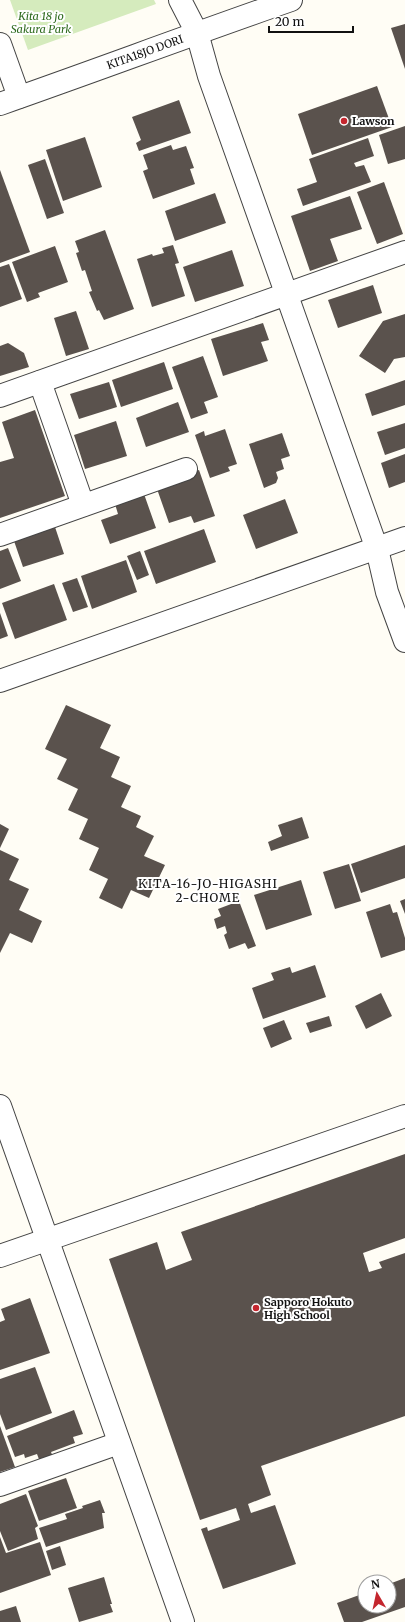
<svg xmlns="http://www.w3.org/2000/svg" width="405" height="1622" font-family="Merriweather,serif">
  <rect width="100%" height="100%" fill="#fffdf5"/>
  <!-- green -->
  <path fill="#d5ebbd" d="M10,0H154L156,4L28,50Z"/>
  <!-- building -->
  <g fill="#5a524d">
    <path d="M405,24V69L391,28Z"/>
    <path d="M377,86L392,127L312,155L298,114Z"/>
    <path d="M179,100L191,133L139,151L136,143L141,140L132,117Z"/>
    <path d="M405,126V159L388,164L379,135Z"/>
    <path d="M85,137L102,187L63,201L46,150Z"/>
    <path d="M368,138L374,156L354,163L356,167L364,165L371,182L303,206L297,189L317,182L309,159Z"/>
    <path d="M171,145L173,150L186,146L194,168L190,169L195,184L153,199L143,171L148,169L143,155Z"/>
    <path d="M45,159L64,213L47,219L28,165Z"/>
    <path d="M0,170L30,252L0,263Z"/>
    <path d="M384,182L403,234L377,244L357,192Z"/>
    <path d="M215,193L226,223L175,241L165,211Z"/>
    <path d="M350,196L362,229L330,239L338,261L310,271L291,216Z"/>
    <path d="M105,230L134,309L104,320L99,310L97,311L89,292L92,291L85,270L82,271L76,253L79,252L75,241Z"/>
    <path d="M173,245L179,263L175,264L185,296L152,307L137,259L152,254L153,256L164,253L162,248Z"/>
    <path d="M55,246L68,282L38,293L40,297L27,302L12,262Z"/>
    <path d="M232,250L244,286L195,302L183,267Z"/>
    <path d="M9,264L22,299L0,307V267Z"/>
    <path d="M373,285L382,313L338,328L328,300Z"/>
    <path d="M76,311L89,349L66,356L54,318Z"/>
    <path d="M405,314V357L394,359L385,373L359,356L383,321Z"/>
    <path d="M263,323L269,340L261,342L268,361L223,376L211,339Z"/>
    <path d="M8,343L24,353L29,367L0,376V346Z"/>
    <path d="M203,356L218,397L204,402L208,413L191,419L172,367Z"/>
    <path d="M164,362L173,389L121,407L112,380Z"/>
    <path d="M405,380V405L372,416L365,394Z"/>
    <path d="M109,382L117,407L79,419L70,394Z"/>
    <path d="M178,402L189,432L146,447L136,418Z"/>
    <path d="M35,410L65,496L0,518V462L14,458L2,422Z"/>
    <path d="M116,421L127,456L85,469L74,435Z"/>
    <path d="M405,423V448L385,455L377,432Z"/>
    <path d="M225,429L237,464L228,467L230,471L210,478L195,435L204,431L205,436Z"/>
    <path d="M282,433L290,456L281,459L284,469L276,472L278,478L276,483L264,488L249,444Z"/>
    <path d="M405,454V482L389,488L381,463Z"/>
    <path d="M199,470L215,516L194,523L191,516L169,523L157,489L185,474Z"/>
    <path d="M144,494L156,528L110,544L101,520L118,514L115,504Z"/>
    <path d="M285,499L298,533L256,549L243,515Z"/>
    <path d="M55,527L64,554L23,567L14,541Z"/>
    <path d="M204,529L216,562L156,584L144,551Z"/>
    <path d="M8,548L21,581L0,589V551Z"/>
    <path d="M140,551L149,575L137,580L127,556Z"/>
    <path d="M126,560L137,592L92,609L81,576Z"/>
    <path d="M77,578L88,607L73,612L62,583Z"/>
    <path d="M54,584L67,620L15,639L2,603Z"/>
    <path d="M0,613L8,636L0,639Z"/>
    <path d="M66,705L111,725L100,748L120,757L111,777L131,786L121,807L141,816L136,827L154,836L144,856L165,865L149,898L131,890L122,909L99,898L108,879L89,870L99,848L79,839L88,819L68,810L78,789L57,779L67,759L45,749Z"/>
    <path d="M302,817L309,838L271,851L268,842L282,836L278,825Z"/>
    <path d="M0,824L9,829L0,848Z"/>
    <path d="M405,845V878L361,893L351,864Z"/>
    <path d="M0,850L19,859L9,880L29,889L19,910L42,921L32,943L10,933L0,953Z"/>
    <path d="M349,864L361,901L335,909L323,872Z"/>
    <path d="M301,880L312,915L266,930L254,895Z"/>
    <path d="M405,899V914L400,901Z"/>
    <path d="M239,901L256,946L248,949L245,943L229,949L224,935L227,933L225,926L217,929L214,919L221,916L218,909Z"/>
    <path d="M390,904L393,913L397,912L405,938V950L381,958L366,912Z"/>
    <path d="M315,965L326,997L263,1019L252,988L274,980L271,973L290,967L292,973Z"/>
    <path d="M381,993L392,1016L366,1029L355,1006Z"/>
    <path d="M329,1016L332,1026L310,1033L306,1023Z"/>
    <path d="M284,1020L292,1039L271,1048L263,1028Z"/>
    <path d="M405,1154V1238L363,1253L369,1272L382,1268L379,1262L405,1253V1416L261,1466L271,1495L248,1504L251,1513L275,1505L296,1564L223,1589L201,1529L207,1527L208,1531L240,1520L236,1508L200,1520L109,1259L157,1242L166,1270L192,1260L181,1232Z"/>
    <path d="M30,1298L50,1353L0,1370V1322L5,1320L1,1309Z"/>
    <path d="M35,1367L52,1413L6,1430L0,1414V1379Z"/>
    <path d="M74,1410L83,1434L73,1437L75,1443L51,1452L53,1457L40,1462L37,1454L25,1458L24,1454L15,1457L7,1436Z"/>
    <path d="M0,1426L15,1467L0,1472Z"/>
    <path d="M66,1478L77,1508L39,1521L28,1491Z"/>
    <path d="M26,1494L38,1526L35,1528L38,1539L8,1551L0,1531V1504Z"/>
    <path d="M100,1500L105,1513H102L104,1528L46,1547L39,1528L67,1519L65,1514L83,1508L82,1506Z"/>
    <path d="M0,1537L6,1553L40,1542L51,1575L0,1593Z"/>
    <path d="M60,1546L66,1565L52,1570L46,1551Z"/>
    <path d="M104,1577L112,1604H110L113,1612L79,1622L68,1588Z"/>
    <path d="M405,1578V1607L362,1622H344L337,1603L365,1593V1606H389V1584Z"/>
    <path d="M16,1606L21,1622H0V1611Z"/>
  </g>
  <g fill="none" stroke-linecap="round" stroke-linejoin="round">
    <!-- minor casing -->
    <g stroke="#444" stroke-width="24">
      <g id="minor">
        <path d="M180,0L197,33L209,76L377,549L387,592L405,641"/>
        <path d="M0,44L19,97"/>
        <path id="s1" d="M0,104C97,70 193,34 291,0"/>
        <path d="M40,382L83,505"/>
        <path d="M0,396L405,252"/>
        <path d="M0,535L186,469"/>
        <path d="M0,681L405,538"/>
        <path d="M0,1106L183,1622"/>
        <path d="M0,1256L405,1116"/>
        <path d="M0,1485L119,1443"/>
      </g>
    </g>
    <!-- minor -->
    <use href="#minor" stroke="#fff" stroke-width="22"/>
  </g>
  <!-- markers -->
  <g fill="#c4262e" stroke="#fff" stroke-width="1.5">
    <circle cx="344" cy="121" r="4"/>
    <circle cx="256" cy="1308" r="4"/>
  </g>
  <g text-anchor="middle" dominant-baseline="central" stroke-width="4" stroke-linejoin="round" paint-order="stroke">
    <!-- park labels -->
    <g font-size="11" font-style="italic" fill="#2f6b1f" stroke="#fff">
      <text x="41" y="16">Kita 18 jo<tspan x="41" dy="13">Sakura Park</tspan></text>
    </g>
    <!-- street labels -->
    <g font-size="11" fill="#111" stroke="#fff">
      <text stroke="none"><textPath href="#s1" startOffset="154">KITA18JO DORI</textPath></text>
    </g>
    <!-- poi labels -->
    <g font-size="11" font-weight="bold" fill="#111" stroke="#fff" text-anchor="start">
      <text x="352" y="121">Lawson</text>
      <text x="264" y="1302">Sapporo Hokuto<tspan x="264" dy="13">High School</tspan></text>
    </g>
    <!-- neighbourhood labels -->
    <g font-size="12" letter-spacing="1" fill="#111" stroke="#fff">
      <text x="208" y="883">KITA-16-JO-HIGASHI<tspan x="208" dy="14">2-CHOME</tspan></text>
    </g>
  </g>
  <!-- north arrow -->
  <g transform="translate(377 1594) rotate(351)"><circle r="19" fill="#ffffff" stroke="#a0a0a0"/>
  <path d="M0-3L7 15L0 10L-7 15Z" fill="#c4262e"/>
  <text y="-6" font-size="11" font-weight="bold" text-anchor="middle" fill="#111111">N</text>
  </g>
  <!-- scale -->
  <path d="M269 26v6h84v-6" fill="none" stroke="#111111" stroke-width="2"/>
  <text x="275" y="26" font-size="12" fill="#111111" stroke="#ffffff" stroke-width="3" paint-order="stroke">20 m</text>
</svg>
